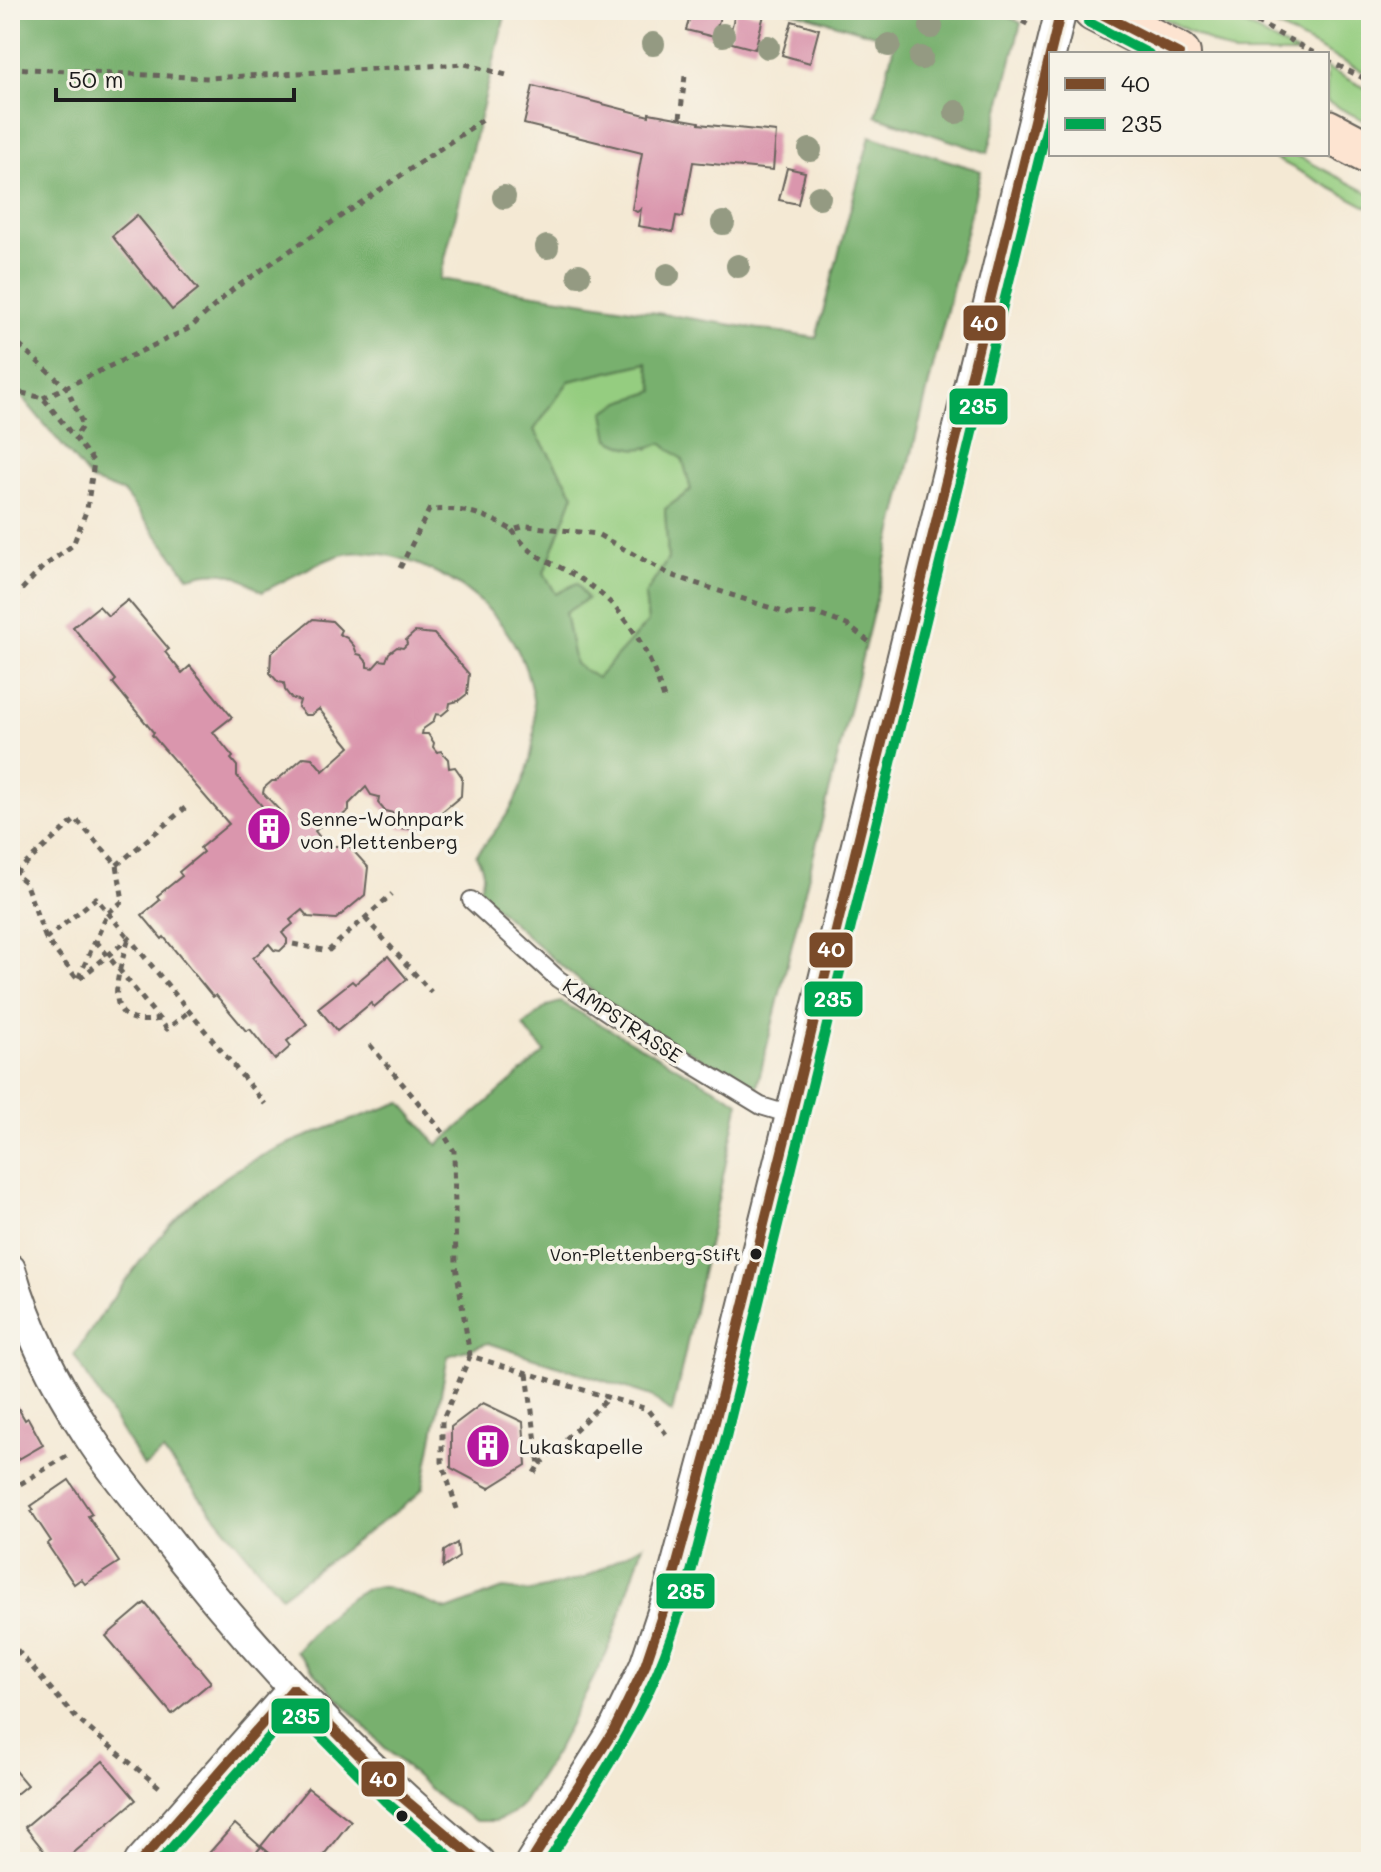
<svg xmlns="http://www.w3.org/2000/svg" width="1381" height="1872" font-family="Mali,sans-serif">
  <rect width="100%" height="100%" fill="#f7f3e8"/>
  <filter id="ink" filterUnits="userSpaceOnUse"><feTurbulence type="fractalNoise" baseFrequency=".0125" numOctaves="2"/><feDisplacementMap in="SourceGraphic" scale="16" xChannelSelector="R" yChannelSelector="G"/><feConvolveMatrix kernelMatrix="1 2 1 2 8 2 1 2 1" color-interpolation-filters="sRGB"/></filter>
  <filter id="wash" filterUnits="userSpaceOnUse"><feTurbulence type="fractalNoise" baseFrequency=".006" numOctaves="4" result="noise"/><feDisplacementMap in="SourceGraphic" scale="32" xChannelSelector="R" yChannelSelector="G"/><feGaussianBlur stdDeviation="1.8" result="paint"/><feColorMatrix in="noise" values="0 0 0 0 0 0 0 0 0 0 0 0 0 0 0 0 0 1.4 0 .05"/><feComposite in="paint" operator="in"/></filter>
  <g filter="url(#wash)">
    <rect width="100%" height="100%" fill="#f4e9d4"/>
    <!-- green -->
    <g fill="#95cd80" stroke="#58744e" stroke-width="2">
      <path d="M1147,10H1218L1299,54H1234Z"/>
      <path d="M1245,10H1371V76Z"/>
      <path d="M1327,68L1371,91V124L1327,102Z"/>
      <path d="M1267,154H1294L1371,194V209Z"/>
      <path d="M647,363L655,391L621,402L648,449L661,443L683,459L691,490L665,509L668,559L645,595L648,622L597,679L575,664L565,613L587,599L556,594L544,573L574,494L534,430L569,381Z"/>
    </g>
    <!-- forest -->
    <g fill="#78b06e" stroke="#4a6645" stroke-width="2" fill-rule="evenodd">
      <path d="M10,10H511L505,16L440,279L816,338L870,136L981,171L757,1087C709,1062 658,1037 613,1006C565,972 522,931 478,891C486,876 484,869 476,855C489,839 502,824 512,806C562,716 526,613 433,571C407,559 375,548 345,554C324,558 283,582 262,592C235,572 221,568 189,577L124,493L92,481L10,383ZM647,363L655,391L621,402L604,412L609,439C630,450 639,452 662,443L683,460L691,490L665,509L668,559L645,595L648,622L597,678L575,664L565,613L587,599L577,583L556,594L544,573L574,494L534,430L569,381Z"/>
      <path d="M788,10H997L1021,23L988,153L876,116L895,41Z"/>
      <path d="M561,1002L739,1102L672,1413L651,1396L488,1343L448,1356L423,1488L413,1499L281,1596L163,1452L144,1467L74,1355C116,1294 164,1217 227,1176C279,1141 343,1124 401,1102L438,1145L545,1052L523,1026L547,1006Z"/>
      <path d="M643,1545L610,1646L555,1753L523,1803L511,1815L495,1821H476L440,1798L382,1745L295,1651C314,1631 353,1583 383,1587C399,1589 430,1604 447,1610L503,1589L529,1592L584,1578Z"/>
    </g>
    <g id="blocks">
      <!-- building -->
      <g fill="#da96ad">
        <path d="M692,10H722L714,37L686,30Z"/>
        <path d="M736,10L764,15L755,49L728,42Z"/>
        <path d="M792,21L819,29L810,63L782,55Z"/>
        <path d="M533,86L649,116V113L699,122V124L776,132L773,170L693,162L683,217L676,216L673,232L638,226L641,209L637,212L632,209L642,153L524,124Z"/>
        <path d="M787,168L805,172L798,204L779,200Z"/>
        <path d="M137,215L198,289L172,310L112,236Z"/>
        <path d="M128,600L169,649L165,652L182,673L190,666L232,717L213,732L233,757L231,759L237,766V776L281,829L283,814L263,793L264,788L272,781H276L304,757L312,758L323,771L350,747L319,709L311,715H305L298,707L300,701L291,698L285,690L284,683L278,682L270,673L271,653L313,619L332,621L341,630L339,634L347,638L354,646L357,654L361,655L367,662V667L373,668L380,660L386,661L389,653L397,647L403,648L407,644L406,640L415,632L434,634L469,674L467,694L458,701L450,703L449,709L442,715L436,714L433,722L423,729L422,734H428L434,743L433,747L437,752L441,751L448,759L449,768L455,767L462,777L461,796L420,830L400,828L392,819L393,813L385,811L378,803L379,797L371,795L366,787L349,804V810L332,824L325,822L315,831L327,846H349L368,867L365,895L336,919L308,917L302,910L290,920L293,924L282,933L287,939V944L280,951L274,950L269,944L253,958L307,1024L287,1041L291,1046L275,1060L250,1029L246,1031L216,995L213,997L164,937L162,939L142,915L160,900L157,896L182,876L179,872L203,852L200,848L229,824L152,735L154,733L113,683L116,680L73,627L99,606L108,616Z"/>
        <path d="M388,956L407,979L374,1007L371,1003L337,1031L318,1008L352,981L355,984Z"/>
        <path d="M483,1403L523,1422L526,1465L489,1488L451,1468V1427Z"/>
        <path d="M17,1406L25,1420L28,1418L43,1445L10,1464V1410Z"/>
        <path d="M69,1480L92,1514L88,1516L119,1562L85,1584L81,1579L74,1584L47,1544L51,1541L31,1511L34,1510L31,1506Z"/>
        <path d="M457,1543L459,1557L443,1568L444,1551Z"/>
        <path d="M145,1603L211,1682L172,1714L106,1636Z"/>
        <path d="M103,1761L136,1800L63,1862H53L25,1827Z"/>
        <path d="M10,1765L27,1785L10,1799Z"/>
        <path d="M308,1788L351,1821L318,1862H280L261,1846Z"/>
        <path d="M235,1824L261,1847L248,1862H201Z"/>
      </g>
    </g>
  </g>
  <g filter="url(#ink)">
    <use href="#blocks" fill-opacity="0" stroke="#68645c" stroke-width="2"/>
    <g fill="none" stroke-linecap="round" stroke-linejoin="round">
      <!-- lane casing -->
      <g stroke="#68645c" stroke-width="20">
        <path id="lane" d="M471,900L558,979L616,1018L761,1106L791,1115"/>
      </g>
      <!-- street casing -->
      <g stroke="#68645c" stroke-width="34">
        <g id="street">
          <path d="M10,1269C27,1329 57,1387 91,1439C109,1467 132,1494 153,1521C249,1647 356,1762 479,1862"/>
          <path d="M140,1862L293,1689"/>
          <path d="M531,1862L614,1730L645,1666L668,1597L710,1442L791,1115L1061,10"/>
        </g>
      </g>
      <!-- secondary casing -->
      <g stroke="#68645c" stroke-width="46">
        <g id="secondary">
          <path d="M1094,10L1179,54"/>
          <path d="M1327,131L1371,154"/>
        </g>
      </g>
      <!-- path -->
      <g stroke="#68645c" stroke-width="5" stroke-dasharray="6 6" stroke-linecap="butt">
        <path d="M1001,10L1029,25"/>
        <path d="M1235,10L1316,54"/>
        <path d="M1327,60L1371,82"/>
        <path d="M10,68L208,78L465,64L510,76"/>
        <path d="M680,118L685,76"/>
        <path d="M10,337L67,388L83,425L75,437"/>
        <path d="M10,390L43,398L94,462L87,509L73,545L43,567L10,602"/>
        <path d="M43,398L190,328L232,290L484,119"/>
        <path d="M512,530C537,563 545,557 577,577C626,606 649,650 665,702"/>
        <path d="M400,568L429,510C464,508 481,512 512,530L527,526L597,534L671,575L789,614L814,613L847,625L872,644"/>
        <path d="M117,865L185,808"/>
        <path d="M10,871L25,882L46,939"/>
        <path d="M15,873L76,819L117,865L123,901L108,913L78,979"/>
        <path d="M365,918L431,992"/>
        <path d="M96,941L167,1029L189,1011"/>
        <path d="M293,944L328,951L392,894"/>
        <path d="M160,1019C97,1031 118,973 129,938L96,898L46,939L78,980L129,938L265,1104"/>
        <path d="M370,1045L442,1131L454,1151L456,1266L470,1356"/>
        <path d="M527,1373L539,1465L534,1473"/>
        <path d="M540,1464L609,1397"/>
        <path d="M10,1490L67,1456"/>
        <path d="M457,1509L442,1462V1421L470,1356L647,1409L666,1434"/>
        <path d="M17,1650L77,1719L163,1790"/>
      </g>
      <!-- lane -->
      <use href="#lane" stroke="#fff" stroke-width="16"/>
      <!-- street -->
      <use href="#street" stroke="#fff" stroke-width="30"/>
      <!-- secondary -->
      <use href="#secondary" stroke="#fde4d1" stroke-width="42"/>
      <!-- bus-1 casing -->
      <g stroke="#f7f3e8" stroke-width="16">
        <g id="bus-1">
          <path d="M1094,10L1179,54"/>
          <path d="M293,1689L396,1792L479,1862"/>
          <path d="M140,1862L293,1689"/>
          <path d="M531,1862L614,1730L645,1666L668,1597L710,1442L791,1115L1061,10"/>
        </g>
      </g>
      <!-- bus-2 casing -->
      <g stroke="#f7f3e8" stroke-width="16">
        <g id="bus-2">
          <path d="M1088,22L1149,54"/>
          <path d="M159,1862L294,1709L386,1802L457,1862"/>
          <path d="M548,1862C586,1800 628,1740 657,1673C688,1601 703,1521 724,1445L1051,110"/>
        </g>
      </g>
      <!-- bus-1 -->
      <use href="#bus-1" stroke="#7a4b2a" stroke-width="10"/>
      <!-- bus-2 -->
      <use href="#bus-2" stroke="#00a651" stroke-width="10"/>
    </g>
    <!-- trees -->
    <g fill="#949a82">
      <circle cx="931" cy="27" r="12"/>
      <circle cx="723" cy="35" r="12"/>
      <circle cx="653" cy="44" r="12"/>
      <circle cx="889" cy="45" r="12"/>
      <circle cx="768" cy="47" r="12"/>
      <circle cx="921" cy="58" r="12"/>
      <circle cx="956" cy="112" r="12"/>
      <circle cx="810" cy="150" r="12"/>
      <circle cx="504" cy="197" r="12"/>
      <circle cx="819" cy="197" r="12"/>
      <circle cx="723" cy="223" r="12"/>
      <circle cx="547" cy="247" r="12"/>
      <circle cx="738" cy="266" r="12"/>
      <circle cx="579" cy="275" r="12"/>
      <circle cx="668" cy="275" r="12"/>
    </g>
  </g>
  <!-- icons -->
  <defs>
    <g id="building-disc" transform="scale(2.3)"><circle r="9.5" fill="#b5179e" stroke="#f7f3e8"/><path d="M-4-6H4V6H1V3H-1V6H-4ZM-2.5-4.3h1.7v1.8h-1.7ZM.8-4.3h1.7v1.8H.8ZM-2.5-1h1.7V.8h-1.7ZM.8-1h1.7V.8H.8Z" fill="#fff"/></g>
  </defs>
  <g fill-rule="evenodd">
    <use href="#building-disc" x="269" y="829"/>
    <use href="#building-disc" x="488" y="1446"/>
  </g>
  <!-- markers -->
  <g fill="#1c1c1c" stroke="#f7f3e8" stroke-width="3">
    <circle cx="756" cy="1254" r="7"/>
    <circle cx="402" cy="1816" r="7"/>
  </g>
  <g text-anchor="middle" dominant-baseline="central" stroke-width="7" stroke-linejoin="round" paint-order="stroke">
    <!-- bus labels -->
    <g font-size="18" fill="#1c1c1c" stroke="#f7f3e8" text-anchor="end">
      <text x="741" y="1254">Von-Plettenberg-Stift</text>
    </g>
    <!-- poi labels -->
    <g font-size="20" fill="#1c1c1c" stroke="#f7f3e8" text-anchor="start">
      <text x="300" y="818">Senne-Wohnpark<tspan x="300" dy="23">von Plettenberg</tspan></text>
      <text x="519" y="1446">Lukaskapelle</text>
    </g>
    <!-- street labels -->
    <g font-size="20" fill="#1c1c1c" stroke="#f7f3e8">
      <text transform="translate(623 1020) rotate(33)">KAMPSTRASSE</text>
    </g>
  </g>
  <g stroke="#f7f3e8" stroke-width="3">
    <rect x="962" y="304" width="45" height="38" rx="8" fill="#7a4b2a"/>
    <rect x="948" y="387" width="61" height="39" rx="8" fill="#00a651"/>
    <rect x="808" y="931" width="46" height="38" rx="8" fill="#7a4b2a"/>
    <rect x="803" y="980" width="61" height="38" rx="8" fill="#00a651"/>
    <rect x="655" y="1572" width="61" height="38" rx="8" fill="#00a651"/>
    <rect x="270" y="1697" width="61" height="38" rx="8" fill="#00a651"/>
    <rect x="360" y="1760" width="46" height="38" rx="8" fill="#7a4b2a"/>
  </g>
  <g font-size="22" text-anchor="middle" font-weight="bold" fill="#fff">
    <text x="984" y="331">40</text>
    <text x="978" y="414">235</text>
    <text x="831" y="957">40</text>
    <text x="833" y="1007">235</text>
    <text x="686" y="1599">235</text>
    <text x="301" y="1724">235</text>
    <text x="383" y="1787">40</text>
  </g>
  <!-- margin -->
  <rect width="1381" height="1872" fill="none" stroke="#f7f3e8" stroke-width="40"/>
  <!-- legend -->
  <rect x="1049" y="52" width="280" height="104" fill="#f7f3e8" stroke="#9f9d96" stroke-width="2"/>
  <rect x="1065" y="78" width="40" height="12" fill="#7a4b2a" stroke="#9f9d96" stroke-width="2"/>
  <text x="1121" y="92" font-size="24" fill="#1c1c1c">40</text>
  <rect x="1065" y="118" width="40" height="12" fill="#00a651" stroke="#9f9d96" stroke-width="2"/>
  <text x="1121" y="132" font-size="24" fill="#1c1c1c">235</text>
  <!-- scale -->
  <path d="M56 88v12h238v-12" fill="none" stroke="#1c1c1c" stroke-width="4"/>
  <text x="68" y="88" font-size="24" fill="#1c1c1c" stroke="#f7f3e8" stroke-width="6" paint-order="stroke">50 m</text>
</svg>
